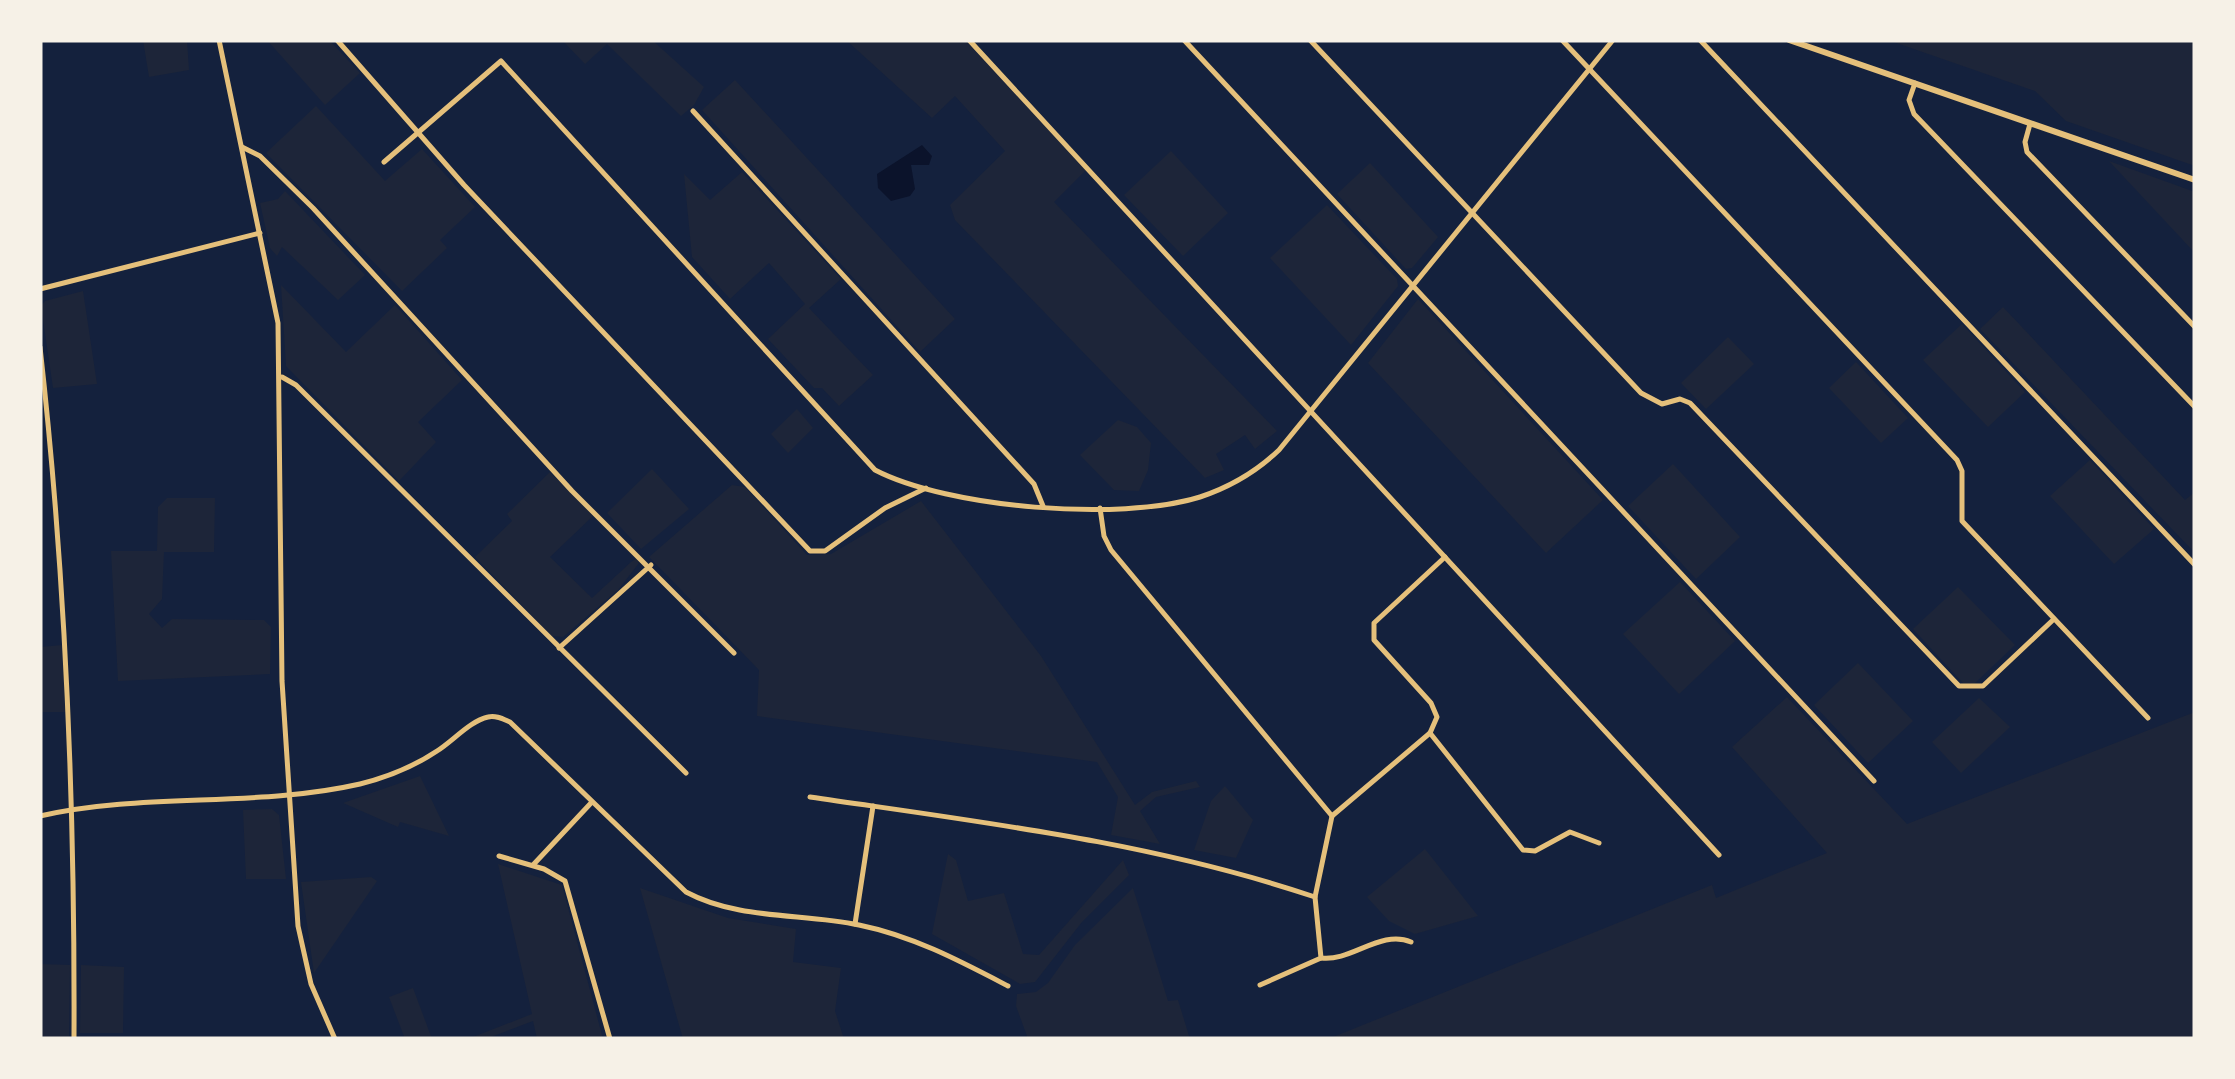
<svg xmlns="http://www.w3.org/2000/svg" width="2235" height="1079" font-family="Bitter,serif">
  <rect width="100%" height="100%" fill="#14213d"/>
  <!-- green -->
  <g fill="#1d2539">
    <path d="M143,40H187L189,70L149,77Z"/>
    <path d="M267,40H329L360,73L325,105Z"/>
    <path d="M562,40H652L704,87L694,105L681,116L607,44L585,64Z"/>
    <path d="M846,40H965L1086,170L1054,202L1277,431L1255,449L1245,435L1216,454L1224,470L1205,478L955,220L950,205L1005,151L955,96L932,118Z"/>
    <path d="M1888,40H2195V166L2066,121L2035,91Z"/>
    <path d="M735,80L955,319L920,352L702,110Z"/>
    <path d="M316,106L385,181L422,149L475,207L440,240L447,248L402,291L266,153Z"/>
    <path d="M1171,151L1228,213L1183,256L1124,195Z"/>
    <path d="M2109,161L2195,192V253Z"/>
    <path d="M1370,163L1438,237L1412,268L1406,269L1337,194Z"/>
    <path d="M742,172L841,279L809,308L873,375L839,406L822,388H814L768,339L805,304L769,263L730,299L692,257L684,174L710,200Z"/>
    <path d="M285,191L365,275L338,300L282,247L277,256L270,248L260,203L278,199Z"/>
    <path d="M1327,205L1397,279L1398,286L1351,345L1270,258Z"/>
    <path d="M281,285L346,352L395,305L462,380L418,422L436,442L399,481L286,366Z"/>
    <path d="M83,291L97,384L53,388L41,306L45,301Z"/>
    <path d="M1418,299L1603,500L1546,553L1368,363Z"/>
    <path d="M2003,307L2185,500L2195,492V553L1980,329Z"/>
    <path d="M1962,324L2025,392L1988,427L1923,360Z"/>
    <path d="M1728,337L1754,364L1706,409L1681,383Z"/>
    <path d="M1856,362L1908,418L1881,443L1829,388Z"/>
    <path d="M797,409L813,428L788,453L771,434Z"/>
    <path d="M1118,420L1137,427L1151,443L1148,470L1139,491L1114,490L1080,455Z"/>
    <path d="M2090,460L2154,529L2114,564L2050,496Z"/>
    <path d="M1673,464L1740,537L1696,579L1628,506Z"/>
    <path d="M652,469L689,509L641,549L607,513Z"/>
    <path d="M550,472L593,516L550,557L592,598L631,562L636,559L639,563L618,590L563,637L552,636L475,557L512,521L507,514Z"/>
    <path d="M732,485L745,487L807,555L831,554L921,501L1041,656L1135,805L1152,792L1196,781L1200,787L1156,797L1140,811L1160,844L1111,835L1118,797L1097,762L757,716L759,670L649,557Z"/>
    <path d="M167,498H215L214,552H164L162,599L149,614L162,628L172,619L264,620L271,627L270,674L118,681L111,551H157L158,507Z"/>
    <path d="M1680,582L1735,641L1679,694L1623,634Z"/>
    <path d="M1958,587L2015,645L1974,684L1963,683L1913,629Z"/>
    <path d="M62,645L66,712H40V647Z"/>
    <path d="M1858,663L1913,721L1868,763L1814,705Z"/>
    <path d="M1787,697L1907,824L2195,712V1039H1328L1712,885L1716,898L1827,853L1732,747Z"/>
    <path d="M1979,698L2010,727L1961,773L1932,742Z"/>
    <path d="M420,776L449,836L400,822L398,827L343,803Z"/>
    <path d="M1225,786L1253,820L1236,858L1194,850L1211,801Z"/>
    <path d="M272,809L279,815L286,879H246L243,810Z"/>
    <path d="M1425,849L1478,916L1415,934L1389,921L1367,897Z"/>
    <path d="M948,854L956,860L968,901L1004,893L1023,954L1039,955L1123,860L1129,875L1082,922L1035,982L1020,984L932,934Z"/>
    <path d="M498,864L562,885L603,1039H537L533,1021L486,1039H468L532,1014Z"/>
    <path d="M371,877L377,881L314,973L301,882Z"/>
    <path d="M640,888L728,918L796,929L793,962L841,968L835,1011L844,1039H683Z"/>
    <path d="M1133,888L1168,1001L1178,1000L1190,1039H1028L1016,1006L1017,994L1036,992L1048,983L1075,945Z"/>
    <path d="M40,964L70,965L69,1039H40Z"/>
    <path d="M81,965L124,967L123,1033H80Z"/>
    <path d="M413,988L432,1039H405L389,997Z"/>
  </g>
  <!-- water -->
  <path fill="#0b132b" d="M922,145L932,156L929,165H911L915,189L910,196L891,201L878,188L877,174Z"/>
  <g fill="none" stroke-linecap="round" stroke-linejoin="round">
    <!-- minor -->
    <g stroke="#e5c07b" stroke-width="5">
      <path d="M219,40L278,323L282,681L298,926L311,984L335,1039"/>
      <path d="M337,40L464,185L810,551H825L885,508L926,488"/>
      <path d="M969,40L1719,855"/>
      <path d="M1184,40L1874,781"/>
      <path d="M1310,40L1641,393L1662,404L1680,399L1690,403L1959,686H1983L2054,619"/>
      <path d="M1562,40L1957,460L1962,471V521L2148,718"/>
      <path d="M1700,40L2195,565"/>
      <path d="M1915,83L1909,100L1914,114L2195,407"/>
      <path d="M693,111L1034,484L1043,506"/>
      <path d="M2030,124L2025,142L2027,152L2195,327"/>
      <path d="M242,147L260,156L313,208L572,491L734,653"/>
      <path d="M384,162L501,61L875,470C948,508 1120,522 1200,497C1230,487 1257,471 1279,450L1613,40"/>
      <path d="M40,289L260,233"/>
      <path d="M40,347C66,578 75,807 74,1039"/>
      <path d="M282,377L296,385L686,773"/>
      <path d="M1100,508L1104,536L1111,550L1332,816L1315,897L1321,958L1260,985"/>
      <path d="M1445,557L1374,623V640L1431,703L1437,717L1430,733L1523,850L1535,851L1570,832L1599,843"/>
      <path d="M559,648L651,565"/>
      <path d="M810,797C980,822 1152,842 1315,897"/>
      <path d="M40,816C145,792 255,808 360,784C388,777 413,767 437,751C453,741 470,721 488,717C496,715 503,719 510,722L686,892C738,920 802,913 859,925C913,936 960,961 1008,986"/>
      <path d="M1332,816L1430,733"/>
      <path d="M499,856L544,869L565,881L610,1039"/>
      <path d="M533,865L591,803"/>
      <path d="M855,924L873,806"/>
      <path d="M1321,958C1351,962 1381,929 1411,942"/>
    </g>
    <!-- tertiary -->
    <path stroke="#e5c07b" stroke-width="6" d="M1789,40L2195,180"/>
  </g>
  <!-- border -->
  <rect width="2235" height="1079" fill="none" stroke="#f6f1e7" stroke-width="85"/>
</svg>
